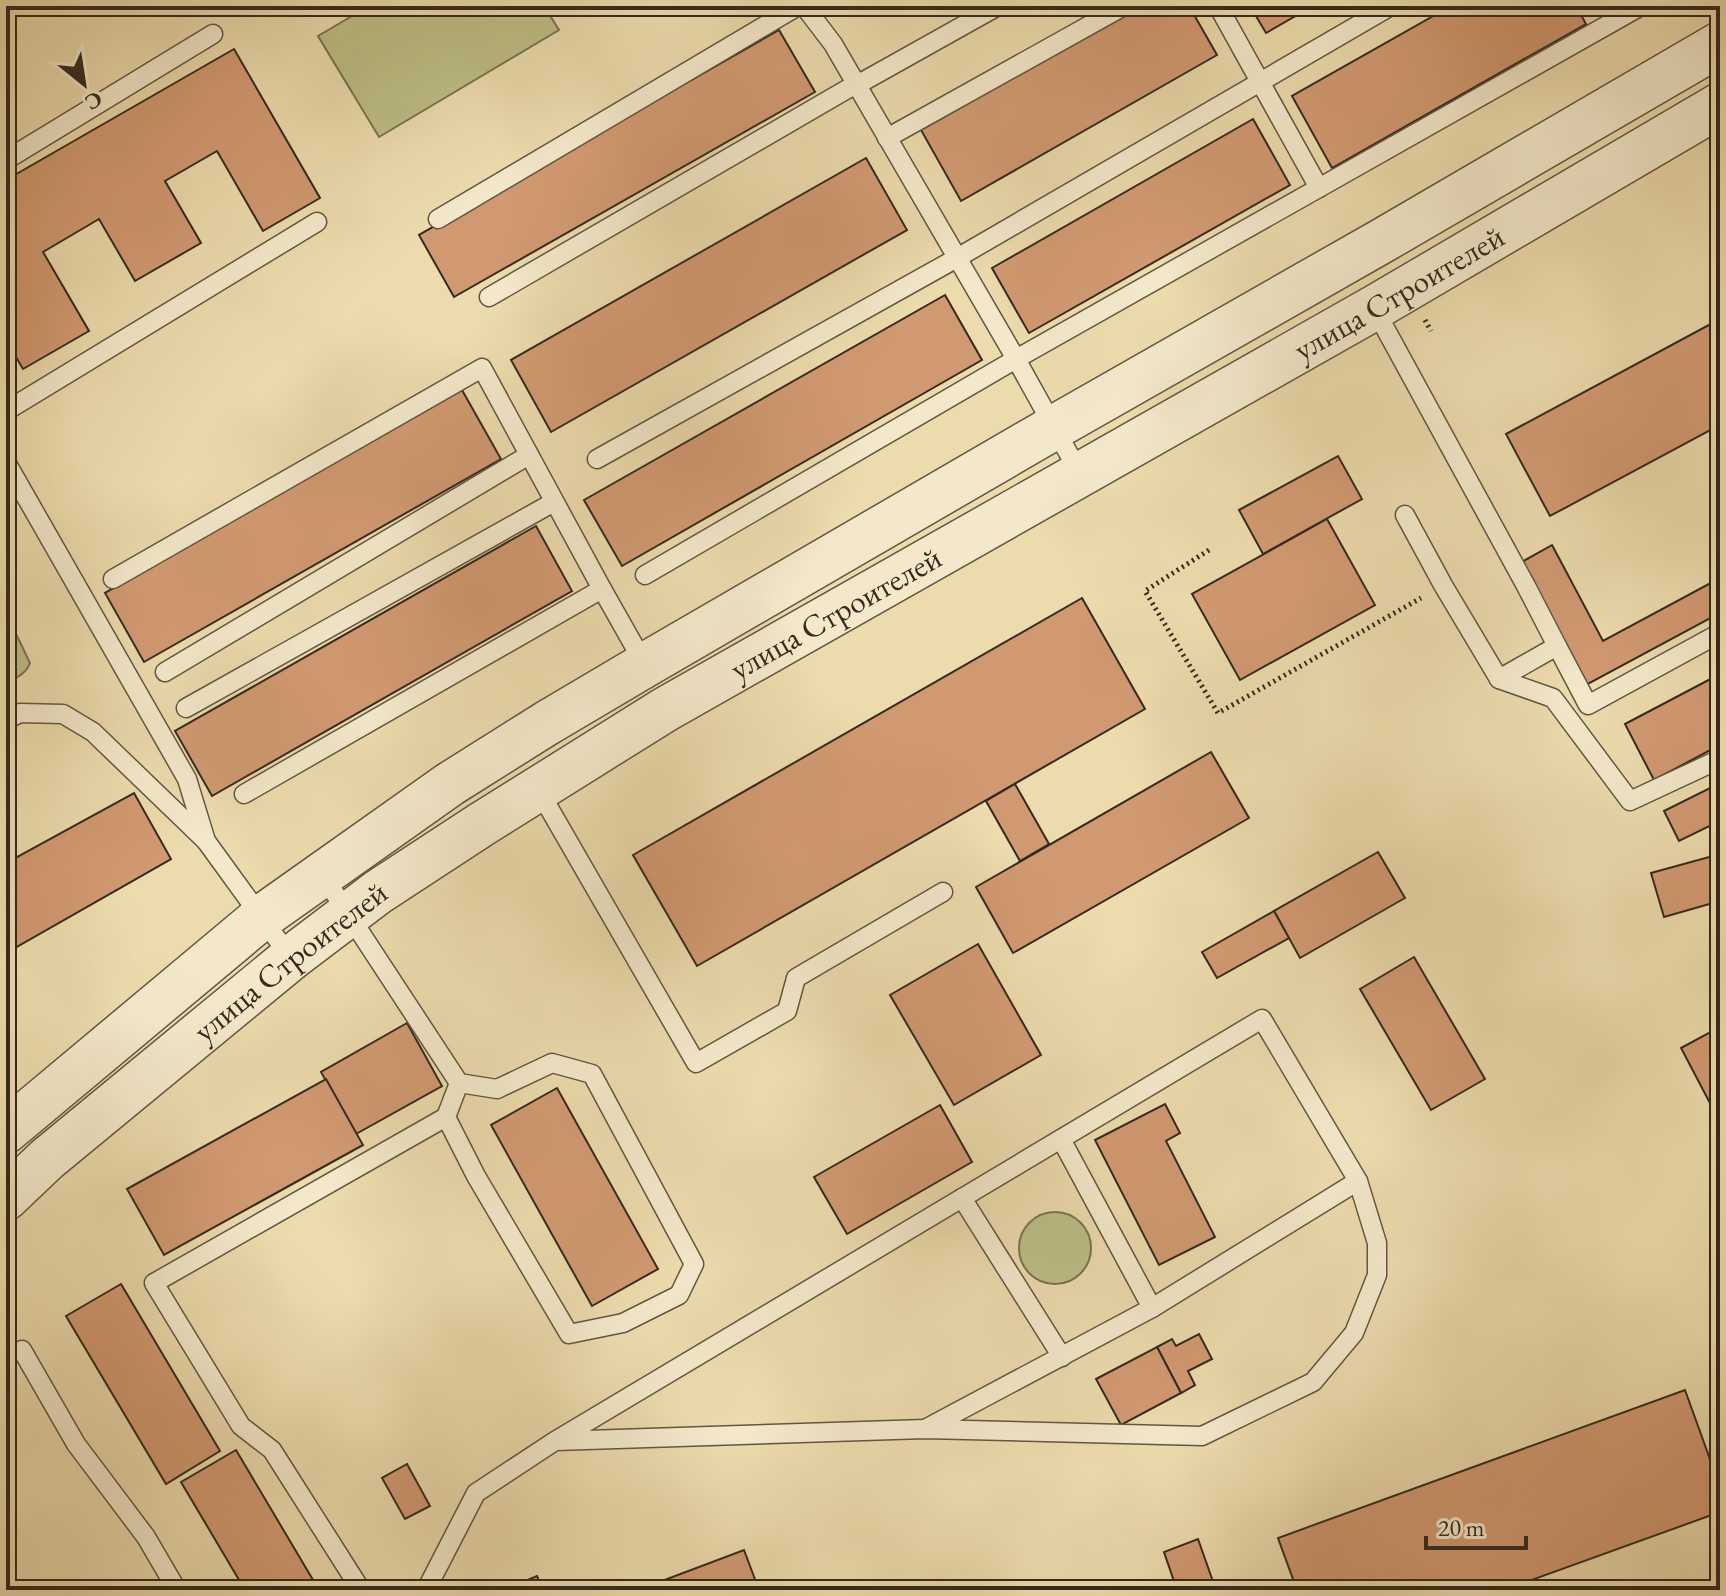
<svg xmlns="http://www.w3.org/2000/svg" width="1726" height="1596" font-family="'EB Garamond',serif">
  <rect width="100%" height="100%" fill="#ecdbad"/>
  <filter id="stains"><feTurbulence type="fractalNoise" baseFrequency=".0025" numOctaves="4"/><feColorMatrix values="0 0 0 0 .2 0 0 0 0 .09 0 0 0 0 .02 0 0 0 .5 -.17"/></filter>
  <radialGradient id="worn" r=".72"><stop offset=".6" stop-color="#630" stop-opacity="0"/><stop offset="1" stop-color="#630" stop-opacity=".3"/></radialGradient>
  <!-- green -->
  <g fill="#bdbe86" stroke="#787452" stroke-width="2">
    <path d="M369,6H544L559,30L379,137L318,36Z"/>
    <path d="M6,613L30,663C26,674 16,678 6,683Z"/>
    <circle cx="1055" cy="1248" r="36"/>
  </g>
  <!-- building -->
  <g fill="#d19972" stroke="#342a1d" stroke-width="2">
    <path d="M1140,6H1189L1217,55L961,201L921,130Z"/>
    <path d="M1250,6H1313L1266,33Z"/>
    <path d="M1451,6H1576L1586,24L1332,168L1292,96Z"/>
    <path d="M779,30L815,92L454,297L419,235Z"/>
    <path d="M234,49L320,198L263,231L217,151L165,181L201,243L135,281L99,219L43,252L89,331L23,369L6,340V180Z"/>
    <path d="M1253,119L1290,185L1029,333L992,268Z"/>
    <path d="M866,158L907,230L551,432L511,360Z"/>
    <path d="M945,295L982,360L622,566L584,500Z"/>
    <path d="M1720,319V425L1550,516L1506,434Z"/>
    <path d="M462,390L501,459L144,662L105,593Z"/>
    <path d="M1338,456L1362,499L1263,554L1239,510Z"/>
    <path d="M1327,519L1375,605L1240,680L1192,594Z"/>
    <path d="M536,526L572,591L212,796L175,731Z"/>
    <path d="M1552,545L1603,641L1720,578V613L1586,685L1520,563Z"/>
    <path d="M1082,598L1145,709L697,966L633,855Z"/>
    <path d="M1720,674V745L1654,780L1625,724Z"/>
    <path d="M1211,752L1249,818L1013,953L976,887Z"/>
    <path d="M1720,783V821L1679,841L1664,811Z"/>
    <path d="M1015,784L1049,844L1020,861L986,801Z"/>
    <path d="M134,793L171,859L6,953V863Z"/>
    <path d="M1378,852L1405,898L1300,958L1274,911Z"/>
    <path d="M1720,854V901L1664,917L1651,873Z"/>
    <path d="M1274,911L1289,938L1217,978L1202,952Z"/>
    <path d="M978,944L1041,1055L954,1105L890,995Z"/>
    <path d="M1414,957L1485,1079L1431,1110L1360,989Z"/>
    <path d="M407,1023L442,1086L356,1134L321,1072Z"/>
    <path d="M1716,1029L1720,1037V1103L1712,1107L1681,1048Z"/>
    <path d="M326,1079L363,1145L164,1255L127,1189Z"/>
    <path d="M557,1088L658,1269L592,1306L491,1125Z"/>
    <path d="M1165,1104L1180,1133L1166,1141L1215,1237L1159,1265L1095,1140Z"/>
    <path d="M940,1105L972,1162L847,1234L814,1177Z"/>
    <path d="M121,1284L220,1451L166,1484L66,1316Z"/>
    <path d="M1199,1334L1212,1359L1188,1371L1195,1385L1181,1393L1157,1347L1172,1339L1176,1346Z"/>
    <path d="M1157,1347L1181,1393L1121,1425L1096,1379Z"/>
    <path d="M1685,1390L1720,1487V1512L1504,1590H1297L1278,1538Z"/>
    <path d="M236,1450L319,1590H245L181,1482Z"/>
    <path d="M407,1464L430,1506L405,1519L382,1478Z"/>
    <path d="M1198,1539L1216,1590H1177L1164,1552Z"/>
    <path d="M744,1550L759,1590H638Z"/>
    <path d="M537,1576L543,1590H503Z"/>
  </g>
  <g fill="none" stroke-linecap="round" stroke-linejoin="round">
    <!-- service casing -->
    <g stroke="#625641" stroke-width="21">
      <g id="service">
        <path d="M804,6L833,44L1016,359L1080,474"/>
        <path d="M1218,6L1319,188"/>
        <path d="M887,138L1124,6"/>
        <path d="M6,160L213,34"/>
        <path d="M438,219L798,6"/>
        <path d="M489,297L856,84L864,81L998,6"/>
        <path d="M1374,308L1526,586L1557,646L1499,679L1443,585L1405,515"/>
        <path d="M6,411L317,222"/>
        <path d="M597,459L957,258L1391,6"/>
        <path d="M6,462L187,779L206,841"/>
        <path d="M645,575L1016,359L1641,6"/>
        <path d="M113,579L482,368L602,589L645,665"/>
        <path d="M1557,646L1588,705L1720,633"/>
        <path d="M165,672L529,455"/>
        <path d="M1499,679L1553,698L1630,801L1720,759"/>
        <path d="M186,708L554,502"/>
        <path d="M6,720L20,713L63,714L93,732L206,841L291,958"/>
        <path d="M538,789L696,1063L787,1011L796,978L943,892"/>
        <path d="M244,794L602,589"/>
        <path d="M322,874L459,1083L497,1089L552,1063L592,1074L694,1264L679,1295L623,1323L569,1334L476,1176L446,1117"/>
        <path d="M1061,1139L1152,1308"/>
        <path d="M962,1198L1062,1357"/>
        <path d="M22,1350L76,1444L146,1537L177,1590"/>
        <path d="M927,1428L1152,1308L1358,1181"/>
        <path d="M361,1590L272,1450L241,1426L154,1283L446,1117L459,1083"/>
        <path d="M426,1590L476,1493L555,1441L1262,1019L1358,1181L1377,1243V1275L1354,1333L1313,1382L1202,1436L925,1429L555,1441"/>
      </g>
    </g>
    <!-- tertiary casing -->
    <g stroke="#625641" stroke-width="47">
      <g id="tertiary">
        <path d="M6,1131L262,917L450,784L547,723L645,665L1055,427L1380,242L1720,44"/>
        <path id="s1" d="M6,1198L47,1159L291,958L378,892L482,824L666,709L1374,308L1720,105"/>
      </g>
    </g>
    <!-- path -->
    <g stroke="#342a1d" stroke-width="5" stroke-dasharray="2 4" stroke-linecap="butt">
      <path d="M1425,320L1431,331"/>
      <path d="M1209,550L1145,591L1218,713L1421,598"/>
    </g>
    <!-- service -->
    <use href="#service" stroke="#f3e8ca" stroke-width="18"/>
    <!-- tertiary -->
    <use href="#tertiary" stroke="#f3e8ca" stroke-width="44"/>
  </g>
  <g text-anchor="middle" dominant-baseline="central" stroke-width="6" stroke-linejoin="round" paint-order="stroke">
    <!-- street labels -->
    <g font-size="32" fill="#342a1d" stroke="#f3e8ca">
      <text stroke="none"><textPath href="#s1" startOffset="1666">улица Строителей</textPath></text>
      <text stroke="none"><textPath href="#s1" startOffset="1018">улица Строителей</textPath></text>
      <text stroke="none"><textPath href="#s1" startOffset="370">улица Строителей</textPath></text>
    </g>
  </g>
  <!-- margin -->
  <rect width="1726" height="1596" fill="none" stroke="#ecdbad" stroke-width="32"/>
  <rect x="8" y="8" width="1710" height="1580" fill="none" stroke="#342a1d" stroke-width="4"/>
  <rect x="16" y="16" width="1694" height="1564" fill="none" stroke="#342a1d" stroke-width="2"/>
  <!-- north arrow -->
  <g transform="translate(84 84) rotate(150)" stroke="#f3e8ca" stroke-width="6" paint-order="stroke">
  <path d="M0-6L14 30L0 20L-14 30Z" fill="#342a1d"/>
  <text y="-12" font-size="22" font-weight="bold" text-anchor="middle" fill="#342a1d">С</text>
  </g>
  <!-- scale -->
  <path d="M1426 1536v12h100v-12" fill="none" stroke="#342a1d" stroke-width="4"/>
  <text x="1438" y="1536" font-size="24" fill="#342a1d" stroke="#f3e8ca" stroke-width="6" paint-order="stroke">20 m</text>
  <rect width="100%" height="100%" filter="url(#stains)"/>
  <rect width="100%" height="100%" fill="url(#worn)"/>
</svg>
